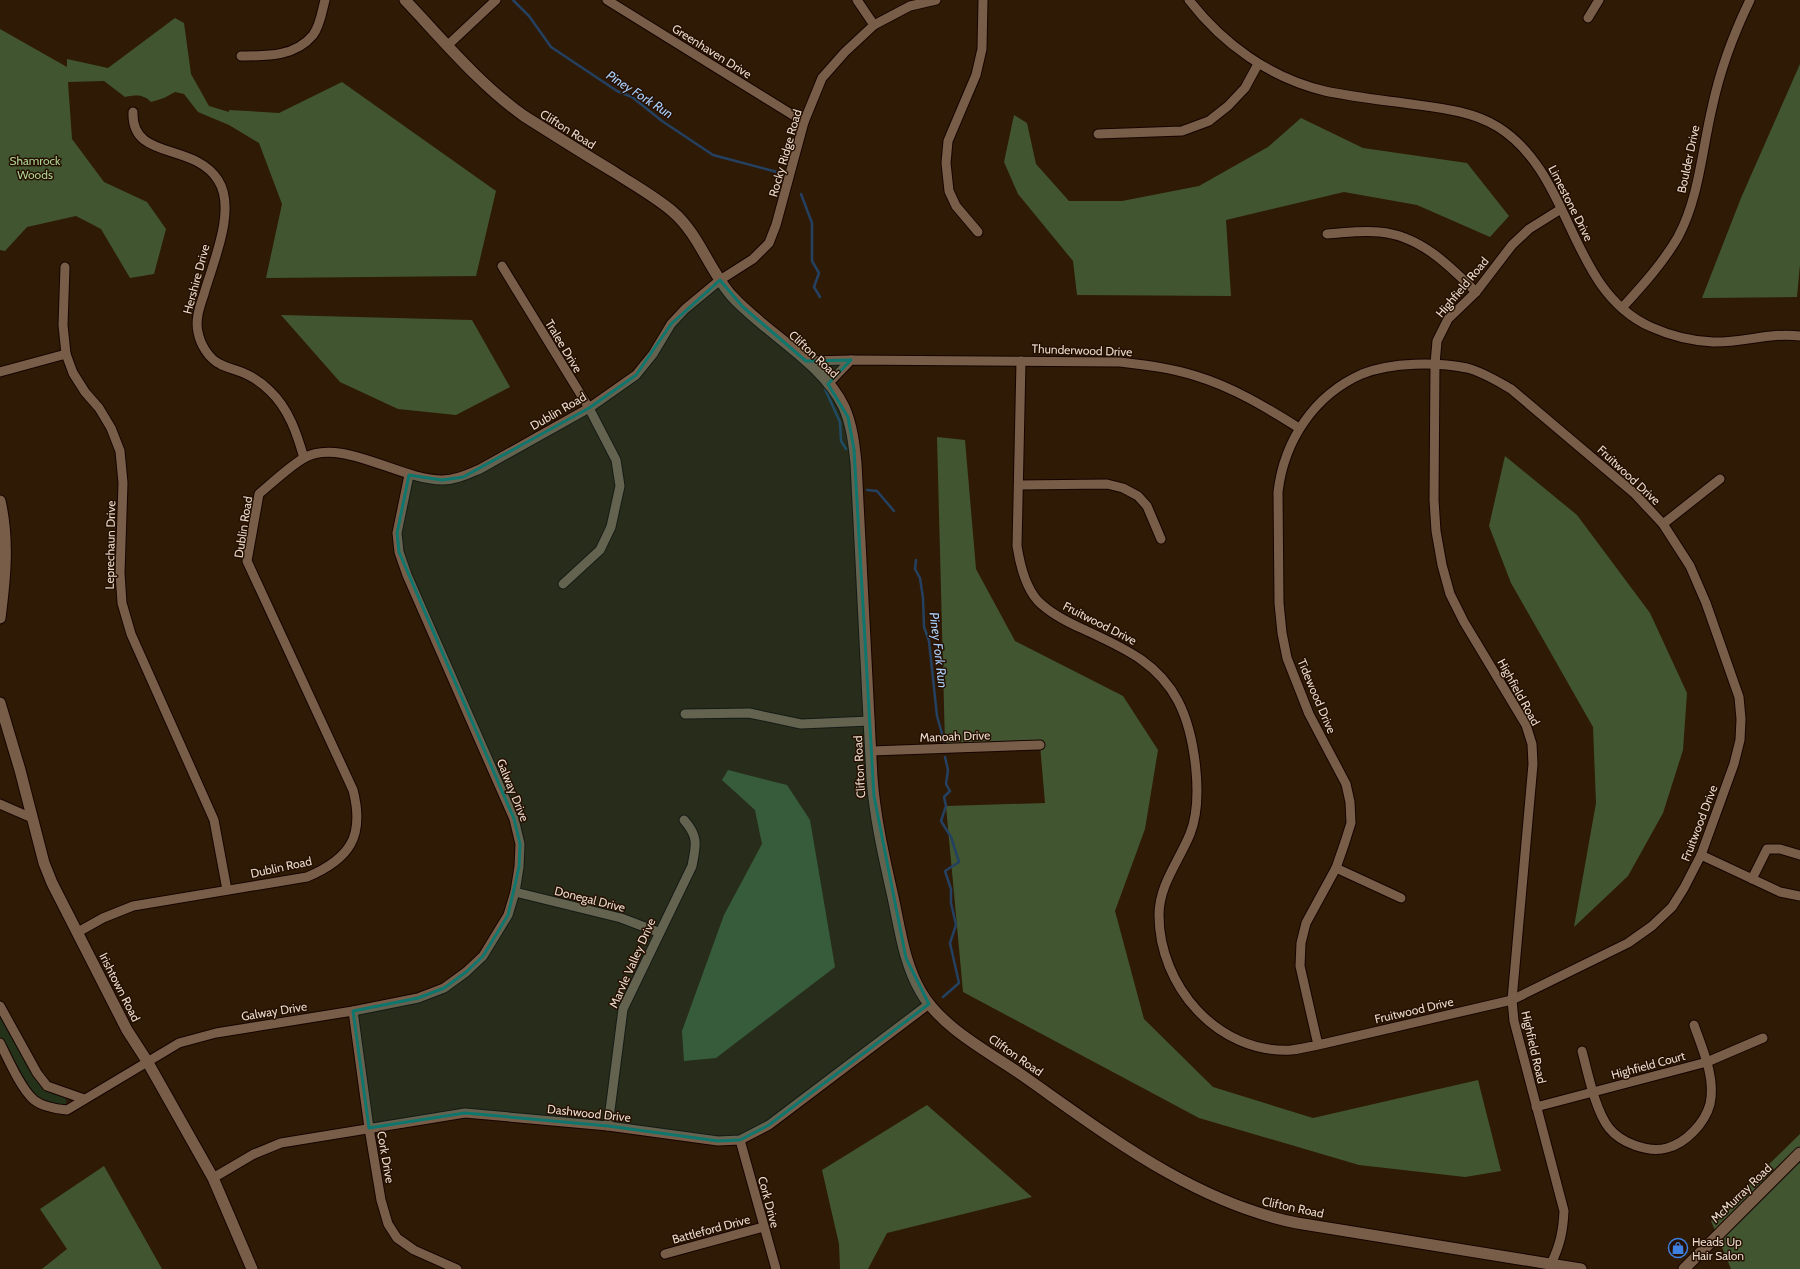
<svg xmlns="http://www.w3.org/2000/svg" width="1800" height="1269" font-family="Cabin,sans-serif">
  <rect width="100%" height="100%" fill="#2f1a05"/>
  <!-- green -->
  <path fill="#243219" d="M0,1012L34,1076L66,1098V1104L64,1106L46,1103L33,1094L23,1080L0,1037Z"/>
  <!-- forest -->
  <g fill="#415630">
    <path d="M175,18L184,23L191,74L209,106L229,112V110L279,113L342,82L496,191L476,276L266,278L282,204L259,143L229,125L198,112L184,94L175,92L164,98L151,102C143,94 136,95 125,97L104,81L68,82L72,139L104,182L147,202L166,229L154,274L130,278L101,229L76,216L27,227L5,251L0,250V29L67,67V59L108,68Z"/>
    <path d="M1800,64V264L1797,297L1702,298L1741,198Z"/>
    <path d="M1014,115L1027,123L1036,164L1069,201H1122L1199,186L1268,147L1301,118L1363,148L1467,163L1509,216L1490,237L1417,205L1344,192L1226,220L1231,296L1077,295L1073,261L1018,194L1004,162Z"/>
    <path d="M281,315L472,320L510,387L456,415L398,409L340,382Z"/>
    <path d="M937,437L965,440L976,569L1015,641L1123,696L1158,750L1145,829L1115,911L1144,1019L1213,1087L1313,1118L1478,1080L1501,1171L1465,1177L1359,1165L1199,1118L963,992L946,806L1045,803L1040,745L945,744Z"/>
    <path d="M1505,456L1577,515L1650,613L1687,693L1683,750L1663,813L1628,876L1574,927L1596,803L1593,727L1511,583L1489,526Z"/>
    <path d="M728,770L787,785L810,820L835,967L716,1058L684,1061L682,1031L724,915L762,844L755,810L722,780Z"/>
    <path d="M927,1105L1032,1197L887,1233L868,1269H840L839,1244L822,1170Z"/>
    <path d="M1800,1134V1269H1731L1711,1221Z"/>
    <path d="M104,1166L162,1269H42L67,1249L40,1209Z"/>
  </g>
  <g fill="none" stroke-linecap="round" stroke-linejoin="round">
    <!-- stream -->
    <g stroke="#244161" stroke-width="2.5">
      <path d="M513,0L529,16L551,47L617,91L632,97L662,121L713,155L777,172"/>
      <path d="M801,194L812,223V261L819,273L814,287L820,297"/>
      <path d="M825,389L840,422L841,441L846,449"/>
      <path d="M867,490L877,491L894,511"/>
      <path d="M916,560L915,569L920,578L923,598L924,627L929,641L937,716L945,744"/>
      <path d="M943,997L959,983L950,943L956,925L951,903V889L945,871L959,862L951,837L941,821L946,806L944,797L950,791L946,784L948,770L945,757"/>
    </g>
    <!-- minor casing -->
    <g stroke="#160400" stroke-width="11">
      <g id="minor">
        <path d="M607,0L804,122"/>
        <path d="M857,0L874,25"/>
        <path d="M1189,0C1223,44 1270,78 1325,91C1353,97 1382,100 1411,104C1440,108 1472,111 1498,127C1574,175 1568,290 1651,327C1671,336 1692,341 1713,342C1742,343 1771,332 1800,336"/>
        <path d="M1588,18L1599,0"/>
        <path d="M448,45L496,0"/>
        <path d="M241,56C266,56 295,57 313,35C320,26 322,11 325,0"/>
        <path d="M133,112C131,161 194,142 218,180C237,209 213,262 204,294C200,306 195,319 198,332C200,344 209,359 220,364C229,369 239,370 248,375C256,379 264,385 270,391C289,409 297,434 304,458"/>
        <path d="M1098,134L1182,131L1209,121L1228,106L1245,88L1258,64"/>
        <path d="M978,232L956,206L949,191L946,163L948,141L976,75L982,49L983,0"/>
        <path d="M1327,234C1344,233 1362,230 1379,232C1419,235 1449,265 1476,292"/>
        <path d="M502,266L589,408L616,460L620,486L611,527L600,550L563,584"/>
        <path d="M65,267L63,325L66,354L73,373L85,392L99,408L111,428L120,451L123,483L120,573L122,603L131,634L214,820L227,890"/>
        <path d="M1622,308C1642,286 1663,263 1678,237C1699,198 1702,150 1712,108C1720,70 1733,35 1750,0"/>
        <path d="M806,361L851,360"/>
        <path d="M1021,361L1017,546C1020,565 1025,587 1038,601C1051,614 1067,622 1083,629C1121,647 1157,661 1178,701C1195,734 1204,799 1190,834C1179,861 1159,885 1159,915C1159,985 1217,1054 1291,1050C1300,1049 1309,1047 1318,1045L1512,1000L1628,943L1652,926L1672,907L1684,888L1701,855L1734,764L1740,740L1741,719L1739,697L1706,603L1690,566L1663,524L1634,493L1511,389C1497,381 1483,372 1467,368C1437,362 1392,362 1362,374C1314,395 1284,441 1278,492L1279,603L1282,633L1287,658L1309,714L1346,784L1350,802L1351,823L1345,842L1336,868L1306,923L1301,943L1300,966L1318,1045"/>
        <path d="M0,372L66,354"/>
        <path d="M828,384L851,360L1120,362C1146,365 1171,368 1196,376C1233,387 1267,408 1299,428"/>
        <path d="M1019,485L1107,484L1123,488L1138,496L1147,506L1161,539"/>
        <path d="M1663,524L1720,479"/>
        <path d="M685,714L749,713L801,724L870,721"/>
        <path d="M871,751L1040,745"/>
        <path d="M0,804L32,818"/>
        <path d="M1701,855L1780,892L1800,896"/>
        <path d="M1336,868L1401,898"/>
        <path d="M1752,879L1767,849H1780L1800,855"/>
        <path d="M515,892L621,918L658,932"/>
        <path d="M78,932L103,918L133,906L307,877C350,859 365,836 353,790L247,561L259,494C272,483 290,466 304,458C341,437 400,480 442,480C456,480 468,474 480,469L589,408L636,375L653,354L671,324L685,309L720,280L753,259L769,243L776,225L804,122L822,78L845,52L874,25L910,6L936,0"/>
        <path d="M0,1006L37,1073L47,1086L84,1099"/>
        <path d="M353,1011L369,1128L381,1200L388,1224L397,1238L414,1250L457,1269"/>
        <path d="M0,1043C8,1059 21,1089 34,1100C43,1107 56,1109 67,1110L179,1043L216,1033L353,1011L418,998L444,988L466,972L483,956L508,915L515,892L519,867L520,844L514,819L407,575L399,552L397,533L409,475"/>
        <path d="M1582,1051C1588,1073 1595,1110 1609,1128C1621,1143 1648,1153 1667,1148C1686,1143 1705,1123 1710,1104C1716,1078 1702,1048 1694,1025"/>
        <path d="M1536,1107L1707,1062L1763,1038"/>
        <path d="M608,1126L623,1009L692,866C696,845 699,837 684,820"/>
        <path d="M740,1140L776,1269"/>
        <path d="M213,1178L254,1154L281,1143L465,1113L608,1126L718,1141L740,1140L769,1125L929,1004"/>
        <path d="M665,1254L763,1227"/>
        <path d="M1551,1264C1560,1245 1563,1232 1564,1211L1514,1021L1512,1000L1533,764L1532,744L1526,725L1464,622L1450,594L1442,565L1436,531L1434,500L1435,364L1437,341L1448,319L1476,292L1512,245L1529,229L1561,209"/>
      </g>
    </g>
    <!-- tertiary casing -->
    <g stroke="#160400" stroke-width="13">
      <g id="tertiary">
        <path d="M0,501C9,540 5,579 0,618"/>
        <path d="M0,703L20,770L44,863L52,883L127,1030L147,1061L213,1178L252,1269"/>
        <path d="M1684,1269L1800,1153"/>
      </g>
    </g>
    <!-- secondary casing -->
    <g stroke="#160400" stroke-width="13">
      <path id="secondary" d="M405,0C443,40 479,84 524,116C554,135 584,154 614,172C634,185 654,196 672,211C699,234 708,268 731,295C764,332 823,362 844,407C852,425 854,444 856,463L872,778C875,818 884,857 893,897C900,929 904,963 921,992C941,1027 987,1051 1019,1073C1105,1133 1192,1202 1297,1223L1581,1269"/>
    </g>
    <!-- minor -->
    <use href="#minor" stroke="#785e48" stroke-width="9"/>
    <!-- tertiary -->
    <use href="#tertiary" stroke="#785e48" stroke-width="11"/>
    <!-- secondary -->
    <use href="#secondary" stroke="#785e48" stroke-width="11"/>
  </g>
  <!-- marked area -->
  <path fill="#0f766e" fill-opacity="0.2" stroke="#0f766e" stroke-width="3" stroke-linejoin="round" d="M720,280L743,307L806,361L851,360L828,384L848,417L854,449L874,796L906,958L929,1004L769,1125L740,1140L718,1141L608,1126L465,1113L369,1128L353,1011L418,998L444,988L466,972L483,956L508,915L519,867L520,844L514,819L399,552L397,533L409,475L442,480L463,477L589,408L636,375L671,324Z"/>
  <!-- icons -->
  <defs>
    <g id="shop-ring" transform="scale(1)"><circle r="9.5" fill="#251000" stroke="#3f7fe0" stroke-width="1.5"/><path d="M-5-2.5h2.3a2.7 3.5 0 0 1 5.4 0H5L5.5 6h-11ZM-1.5-2.5h3a1.5 2.3 0 0 0-3 0Z" fill="#3f7fe0"/></g>
  </defs>
  <g fill-rule="evenodd">
    <use href="#shop-ring" x="1678" y="1248"/>
  </g>
  <g text-anchor="middle" dominant-baseline="central" stroke-width="3" stroke-linejoin="round" paint-order="stroke">
    <!-- street labels -->
    <g font-size="12" fill="#e9d9cd" stroke="#251000">
      <text transform="translate(712 51) rotate(32)">Greenhaven Drive</text>
      <text transform="translate(568 129) rotate(32)">Clifton Road</text>
      <text transform="translate(785 153) rotate(-74)">Rocky Ridge Road</text>
      <text transform="translate(1688 159) rotate(-78)">Boulder Drive</text>
      <text transform="translate(1571 203) rotate(63)">Limestone Drive</text>
      <text transform="translate(196 279) rotate(-75)">Hershire Drive</text>
      <text transform="translate(1462 287) rotate(-50)">Highfield Road</text>
      <text transform="translate(564 346) rotate(59)">Tralee Drive</text>
      <text transform="translate(1082 350) rotate(2)">Thunderwood Drive</text>
      <text transform="translate(814 354) rotate(43)">Clifton Road</text>
      <text transform="translate(558 411) rotate(-30)">Dublin Road</text>
      <text transform="translate(1629 475) rotate(43)">Fruitwood Drive</text>
      <text transform="translate(243 527) rotate(-81)">Dublin Road</text>
      <text transform="translate(110 545) rotate(-89)">Leprechaun Drive</text>
      <text transform="translate(1100 623) rotate(27)">Fruitwood Drive</text>
      <text transform="translate(1519 692) rotate(61)">Highfield Road</text>
      <text transform="translate(1317 696) rotate(67)">Tidewood Drive</text>
      <text transform="translate(955 736) rotate(-2)">Manoah Drive</text>
      <text transform="translate(859 767) rotate(-93)">Clifton Road</text>
      <text transform="translate(513 790) rotate(68)">Galway Drive</text>
      <text transform="translate(1699 823) rotate(-69)">Fruitwood Drive</text>
      <text transform="translate(281 867) rotate(-12)">Dublin Road</text>
      <text transform="translate(590 899) rotate(14)">Donegal Drive</text>
      <text transform="translate(632 963) rotate(-66)">Marvle Valley Drive</text>
      <text transform="translate(120 987) rotate(63)">Irishtown Road</text>
      <text transform="translate(1414 1010) rotate(-13)">Fruitwood Drive</text>
      <text transform="translate(274 1011) rotate(-9)">Galway Drive</text>
      <text transform="translate(1534 1047) rotate(77)">Highfield Road</text>
      <text transform="translate(1016 1055) rotate(35)">Clifton Road</text>
      <text transform="translate(1648 1065) rotate(-15)">Highfield Court</text>
      <text transform="translate(589 1113) rotate(6)">Dashwood Drive</text>
      <text transform="translate(386 1157) rotate(80)">Cork Drive</text>
      <text transform="translate(1741 1193) rotate(-44)">McMurray Road</text>
      <text transform="translate(769 1202) rotate(75)">Cork Drive</text>
      <text transform="translate(1293 1207) rotate(12)">Clifton Road</text>
      <text transform="translate(711 1229) rotate(-15)">Battleford Drive</text>
    </g>
    <!-- park labels -->
    <g font-size="12" fill="#add291" stroke="#251000">
      <text x="35" y="160">Shamrock<tspan x="35" dy="14">Woods</tspan></text>
    </g>
    <!-- poi labels -->
    <g font-size="12" fill="#e9d9cd" stroke="#251000" text-anchor="start">
      <text x="1692" y="1241">Heads Up<tspan x="1692" dy="14">Hair Salon</tspan></text>
    </g>
    <!-- water labels -->
    <g font-size="13" font-style="italic" fill="#a6cdfa" stroke="#251000">
      <text transform="translate(640 94) rotate(33)">Piney Fork Run</text>
      <text transform="translate(939 650) rotate(83)">Piney Fork Run</text>
    </g>
  </g>
</svg>
